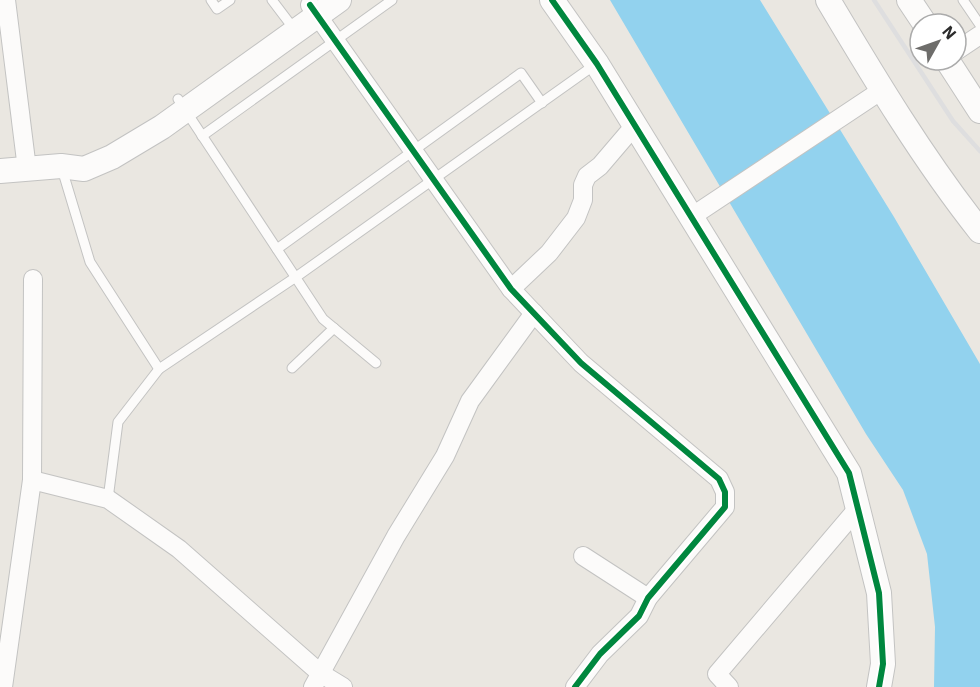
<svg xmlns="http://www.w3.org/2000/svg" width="980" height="687" font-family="'IBM Plex Sans',sans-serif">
  <rect width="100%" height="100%" fill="#eae7e1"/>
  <!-- water -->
  <path fill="#92d2ee" d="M610,0H760L894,217L980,364V687H934L935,627L927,554L903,490L866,434Z"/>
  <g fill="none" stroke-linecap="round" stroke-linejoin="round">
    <!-- lane casing -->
    <g stroke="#c3c3c2" stroke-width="11">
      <g id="lane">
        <path d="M211,0L217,9L230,0"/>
        <path d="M272,0L294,29"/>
        <path d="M963,0L980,25"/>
        <path d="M178,99L323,319L376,363"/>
        <path d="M202,136L392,0"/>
        <path d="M62,169L90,262L159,369L296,277L596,64"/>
        <path d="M277,249L521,73L542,103"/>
        <path d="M292,368L334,328"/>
        <path d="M108,499L118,422L159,369"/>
      </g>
    </g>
    <!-- street casing -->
    <g stroke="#c3c3c2" stroke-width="20">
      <g id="street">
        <path d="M6,0L27,169"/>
        <path d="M310,5L511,289L581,363L719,479L725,492V507L648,598L639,616L600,654L575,687"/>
        <path d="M956,51L980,35"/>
        <path d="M691,217L882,90"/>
        <path d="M511,289L549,253L576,218L583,200V185L587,176L600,166L635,125"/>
        <path d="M32,480L108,499L179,549L320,673L343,687"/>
        <path d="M583,556L648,598"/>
        <path d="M3,687L32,480L33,279"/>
        <path d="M313,687L396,536L445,456L470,401L534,313"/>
        <path d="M729,687L717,674L858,508"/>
      </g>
    </g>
    <!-- secondary casing -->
    <g stroke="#c3c3c2" stroke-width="26">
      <g id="secondary">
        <path d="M552,0L597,64L849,473L879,593L883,664L879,687"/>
        <path d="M828,0C875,79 923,159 980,231"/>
        <path d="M909,0L925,24"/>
        <path d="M947,60L980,111"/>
        <path d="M0,171L61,166L84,169L112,157L162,127L339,0"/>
      </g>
    </g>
    <!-- lane -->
    <use href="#lane" stroke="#fcfbfa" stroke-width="9"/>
    <!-- street -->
    <use href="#street" stroke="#fcfbfa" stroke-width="18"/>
    <!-- secondary -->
    <use href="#secondary" stroke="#fcfbfa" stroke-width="24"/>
    <!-- rail -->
    <path stroke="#dededf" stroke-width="4.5" d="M874,0L953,121L980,151"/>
    <!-- cycleway casing -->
    <g stroke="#fff" stroke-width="10">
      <g id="cycleway">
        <path d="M552,0L597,64L849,473L879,593L883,664L879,687"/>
        <path d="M310,5L511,289L581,363L719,479L725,492V507L648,598L639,616L600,654L575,687"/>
      </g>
    </g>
    <!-- cycleway -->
    <use href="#cycleway" stroke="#00873e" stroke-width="6"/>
  </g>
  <!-- north arrow -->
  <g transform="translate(938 42) rotate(50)"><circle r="28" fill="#ffffff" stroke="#ababab" stroke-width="1.5"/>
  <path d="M0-4.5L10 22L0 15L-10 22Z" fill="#6e6d6b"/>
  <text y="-9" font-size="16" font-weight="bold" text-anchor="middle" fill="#2c2c2c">N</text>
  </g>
</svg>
